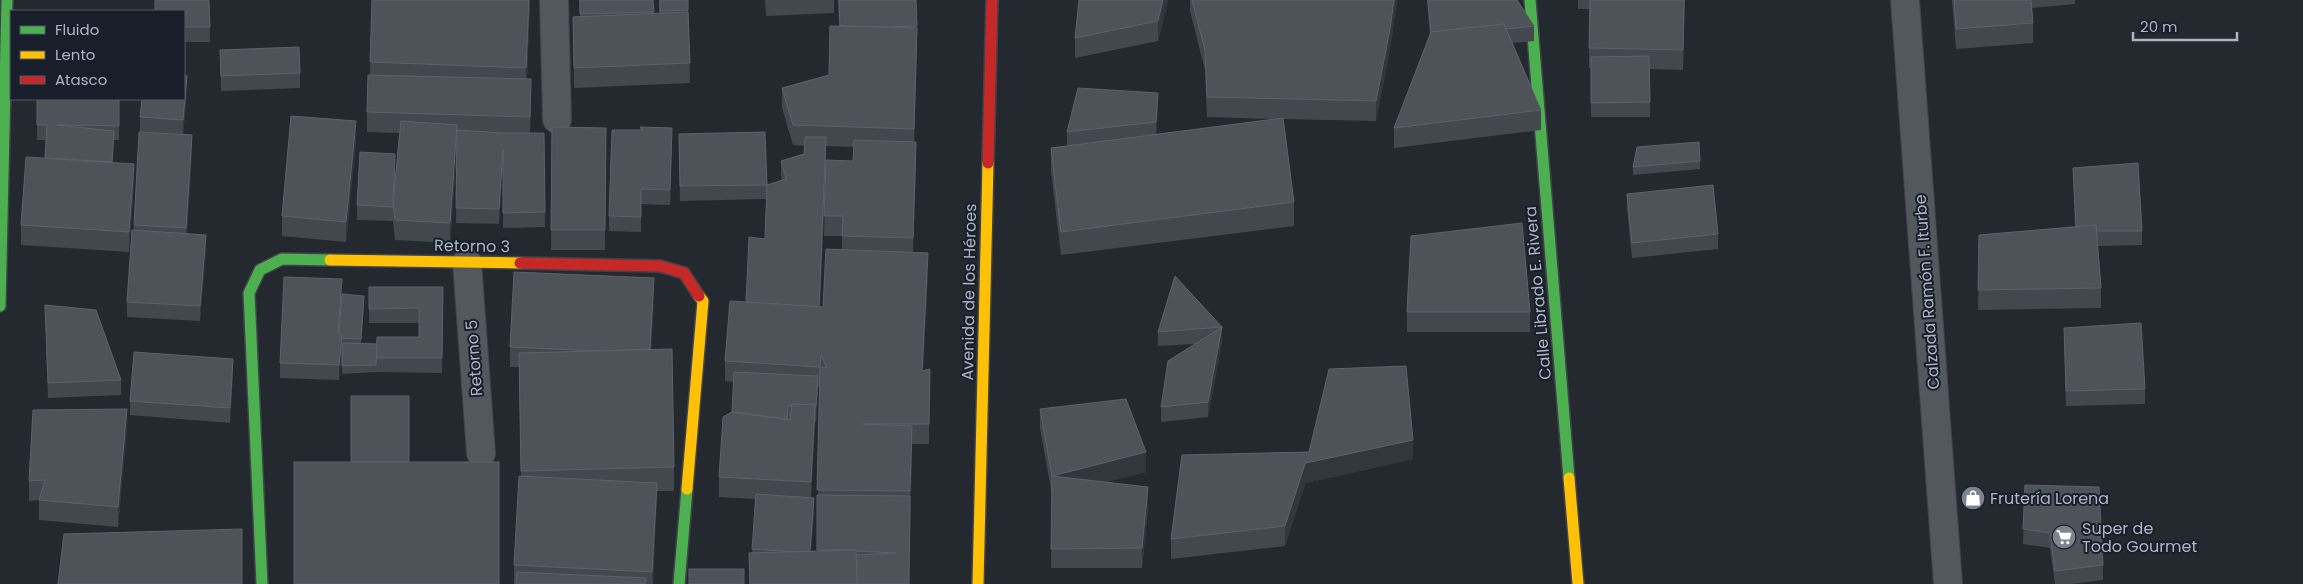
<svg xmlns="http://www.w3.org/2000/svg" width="2303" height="584" font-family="Poppins,sans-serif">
  <rect width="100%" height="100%" fill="#242930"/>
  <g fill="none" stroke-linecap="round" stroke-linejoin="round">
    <!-- street casing -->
    <g stroke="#404349" stroke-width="30">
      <g id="street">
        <path d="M554,0L557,119"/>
        <path d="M1905,0L1948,584"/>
        <path d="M467,262L481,453"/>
      </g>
    </g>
    <!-- fast casing -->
    <g stroke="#404349" stroke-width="14">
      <g id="fast">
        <path d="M1530,0L1569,478"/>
        <path d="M0,306L7,0"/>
        <path d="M262,584L249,293L260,270L282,259L330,260"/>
        <path d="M679,584L687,489"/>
      </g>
    </g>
    <!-- slow casing -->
    <g stroke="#404349" stroke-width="14">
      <g id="slow">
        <path d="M330,260L520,263"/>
        <path d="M1569,478L1578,584"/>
        <path d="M687,489L703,301L699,296"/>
        <path d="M978,584L988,163"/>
      </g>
    </g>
    <!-- jam casing -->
    <g stroke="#404349" stroke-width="14">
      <g id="jam">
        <path d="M988,163L992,0"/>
        <path d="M520,263L660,266L684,273L699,296"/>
      </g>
    </g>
    <!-- street -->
    <use href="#street" stroke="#53575e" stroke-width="28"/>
    <!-- fast -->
    <use href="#fast" stroke="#4caf50" stroke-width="11"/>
    <!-- slow -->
    <use href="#slow" stroke="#ffc107" stroke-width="11"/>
    <!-- jam -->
    <use href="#jam" stroke="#c62828" stroke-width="11"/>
  </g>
  <!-- wall -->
  <g fill="#43474e" fill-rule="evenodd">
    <path d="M209,0L210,42H184V11Z"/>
    <path d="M372,0H530L527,79L531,99L530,133H544L545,227L503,228V164L499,224L456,223L457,148L450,243L395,240L393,221L357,220V205L395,168V181L399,133L367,132V112L370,75Z"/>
    <path d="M579,0H653L654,13H659V0H688L690,83L574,88L573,17L580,16Z"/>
    <path d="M765,0H834V13L766,16Z"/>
    <path d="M838,0H916L917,48L914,142L916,162L913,252L928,273L923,371L930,369L929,444H912L909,584H749V553H752L755,499L719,497V477L732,412L734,382L725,381V361L746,302L765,239L766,199L680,201L679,134L767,185L782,180L781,175V161L804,154L805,146L793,145L782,108V88L829,75L839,26ZM826,146L854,147L853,161L826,160ZM826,164L824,236H842V249L823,307H820ZM818,387H820L817,551H811L814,512L811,497L815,422H816Z"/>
    <path d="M1168,0L1158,41L1075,58V38Z"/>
    <path d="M1190,0H1397L1390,49L1376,121L1283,119L1294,202V226L1061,255L1051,171V148L1067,146V132L1158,107L1156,134L1275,119L1207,117L1205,70L1190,11Z"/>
    <path d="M1427,0H1517L1534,26V41L1512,43L1541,110V130L1394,148V128L1430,36Z"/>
    <path d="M1578,0H1685L1683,70L1650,69V117H1591V68H1589V9H1578Z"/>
    <path d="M1952,0H2075V4L2032,8L2033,23V43L1956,49Z"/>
    <path d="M220,50L300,73V88L221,91Z"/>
    <path d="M187,90L183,135L192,150L187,233L206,249L200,321L127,317V302L134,225L171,134L140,132V117Z"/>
    <path d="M37,99H119V140H114L113,162L134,183L129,252L21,245V225L45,158L46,140H37Z"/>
    <path d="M552,127L606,128L605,250H551Z"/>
    <path d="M640,127L672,143L670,205L641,204V232L609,231V216L640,130Z"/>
    <path d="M356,141L346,242L282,236V216Z"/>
    <path d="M1700,161V169L1633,175V167Z"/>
    <path d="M2073,168L2142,231V245L2098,246L2101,288V308L1978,310L1979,235L2075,227Z"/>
    <path d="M1627,194L1718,234V249L1632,258L1627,209Z"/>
    <path d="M369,287H443L442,373L376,372L342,374V351L339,380L280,378V363L342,294L364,304L361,343L377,344L419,337V323H369Z"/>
    <path d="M654,298L651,349L674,467V491H657L653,584H514V565L521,476L519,367H510V347Z"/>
    <path d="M45,305L121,380V395L48,398Z"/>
    <rect x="1407" y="312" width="123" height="20"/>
    <path d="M1222,327V342L1208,417L1161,422V407L1195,344L1158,346V332Z"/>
    <path d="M2064,328L2145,389V404L2066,406Z"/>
    <path d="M233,374L230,423L130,415V401Z"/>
    <path d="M1040,409L1146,472L1107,482L1148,507L1142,568H1051L1052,495L1040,428Z"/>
    <path d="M127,429L118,527L39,520V500L29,501V481Z"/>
    <path d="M1182,455L1413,459L1306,483V481L1285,546L1171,559V539Z"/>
    <path d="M2025,485L2103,565V580L2071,584H2055L2050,548L2023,544Z"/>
  </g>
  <!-- shaded-wall -->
  <g fill="#32363d">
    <path d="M529,0H530L526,91V68Z"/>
    <path d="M1163,0H1168L1158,41V21Z"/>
    <path d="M1394,0H1397L1390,49L1376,121V101Z"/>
    <path d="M917,28V48L914,149V129Z"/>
    <path d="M187,76V90L183,135V120Z"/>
    <path d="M531,79V99L530,137V117Z"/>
    <path d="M1158,93V107L1156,136V122Z"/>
    <path d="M356,121V141L346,242V222Z"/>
    <path d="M457,125V145L450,243V223Z"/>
    <path d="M672,128V143L670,205V190Z"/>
    <path d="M114,131V146L111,180V165Z"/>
    <path d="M192,135V150L186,242V228Z"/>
    <path d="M826,137V152L819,324V309Z"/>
    <path d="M916,142V162L913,258V238Z"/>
    <path d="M503,149V164L499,224V209Z"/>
    <path d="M134,164V183L129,252V232Z"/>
    <path d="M206,235V249L200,321V306Z"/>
    <path d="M928,253V273L922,391V371Z"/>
    <path d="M654,278V298L650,373V353Z"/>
    <path d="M364,296V304L361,347V339Z"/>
    <path d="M1222,327V342L1208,417V402Z"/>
    <path d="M342,336V351L339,380V365Z"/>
    <path d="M233,359V374L230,423V408Z"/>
    <path d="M818,376V390L816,422V407Z"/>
    <path d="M815,405V425L811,502V482Z"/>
    <path d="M127,409V429L118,527V507Z"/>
    <path d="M912,426V446L909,584L910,491Z"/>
    <path d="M1413,440V459L1306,483V463Z"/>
    <path d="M1146,452V472L1052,496V476Z"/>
    <path d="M1306,461V481L1285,546V526Z"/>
    <path d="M657,483V503L652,584V572Z"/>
    <path d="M1148,487V507L1142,568V548Z"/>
    <path d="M814,498V512L810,567V552Z"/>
  </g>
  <!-- building -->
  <g fill="#4e535a" stroke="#5d626b" fill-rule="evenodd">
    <path d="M155,0H209L210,27H184V11H155Z"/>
    <path d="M372,0H529L526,68L370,62Z"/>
    <path d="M580,0H653L654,12L580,14Z"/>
    <path d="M660,0H688V10L660,11Z"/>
    <path d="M839,0H916L917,26L883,27L840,26Z"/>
    <path d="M1079,0H1163L1158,21L1075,38Z"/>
    <path d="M1192,0H1394L1390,29L1376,101L1207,97L1205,50Z"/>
    <path d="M1428,0H1517L1534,26L1506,29L1504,24L1431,32V33Z"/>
    <path d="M1590,0H1684L1683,50L1589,48Z"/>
    <path d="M1954,0H2031L2033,23L1956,29Z"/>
    <path d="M688,12L690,63L574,68L573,17Z"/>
    <path d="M1504,24L1541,110L1394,128L1431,32Z"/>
    <path d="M830,26L917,28L914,129L793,125L782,88L829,75Z"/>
    <path d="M299,47L300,73L221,76L220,50Z"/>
    <path d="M1649,56L1650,102L1591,103V57Z"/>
    <path d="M184,75L187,76L183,120L140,117L142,99H184Z"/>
    <path d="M368,75L531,79L530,117L367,112Z"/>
    <path d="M1078,88L1158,93L1156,122L1067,132Z"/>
    <path d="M37,99H119V126L58,125L114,131L112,162L45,158L47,125H37Z"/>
    <path d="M291,116L356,121L346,222L282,216Z"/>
    <path d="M1283,118L1294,202L1061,232L1051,148Z"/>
    <path d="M401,121L457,125L450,223L395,220L393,202Z"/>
    <path d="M552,127L606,128L605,230H551Z"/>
    <path d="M640,127L672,128L670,190L641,189V217L609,216L612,130H643Z"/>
    <path d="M457,130L503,133H544L545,212L503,213V149L499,209L456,208Z"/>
    <path d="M139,132L192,135L186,228L134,225Z"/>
    <path d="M765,132L767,185L680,186L679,134Z"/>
    <path d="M805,137H826L819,307L746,302L749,237L765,239L767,185L786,179L781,161L804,154Z"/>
    <path d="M854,140L916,142L913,238L842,236L843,216H824L826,160L853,161Z"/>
    <path d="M1699,142L1700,161L1633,167L1637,147Z"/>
    <path d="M360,152L395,154L393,207L357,205Z"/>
    <path d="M26,157L134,164L129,232L21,225Z"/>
    <path d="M2138,163L2142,231H2096V225L2076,227L2073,168Z"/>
    <path d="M1713,185L1718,234L1632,243L1627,194Z"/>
    <path d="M1522,223L1530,312H1407L1411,236Z"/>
    <path d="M2096,225L2101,288L1978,290L1979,235Z"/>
    <path d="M132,230L206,235L200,306L127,302Z"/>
    <path d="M826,249L928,253L922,371L930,369L929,424H863L912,426L910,491L817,490L820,367L725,361L730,301L823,307ZM821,355L827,368L820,367Z"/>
    <path d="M514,272L654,278L650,349L598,351L510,347Z"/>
    <path d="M1175,276L1222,327L1158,332Z"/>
    <path d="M284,277L342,279L338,331L342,336L339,365L280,363Z"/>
    <path d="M369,287H443L442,358H376L377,337H419V308L369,309Z"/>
    <path d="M342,294L364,296L361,339L341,338L342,336L339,332Z"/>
    <path d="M45,305L96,310L121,380L48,383Z"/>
    <path d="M2141,323L2145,389L2066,391L2064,328Z"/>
    <path d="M1222,327L1208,402L1161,407L1168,361Z"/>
    <path d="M342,343L377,344L376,365L342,366Z"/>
    <path d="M672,349L674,467L521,471L519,353Z"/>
    <path d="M134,352L233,359L230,408L130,401Z"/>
    <path d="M1406,366L1413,440L1306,463V461L1285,526L1171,539L1182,455L1309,452L1329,369Z"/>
    <path d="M734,372L818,376L816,407H815V405L792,404L791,406H788L787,419L732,412Z"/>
    <rect x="351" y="396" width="58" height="66"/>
    <path d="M1126,399L1146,452L1052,476L1148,487L1142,548L1051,549L1052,476L1040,409Z"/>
    <path d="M792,404L815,405L811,482L719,477L723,417L732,412L790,420Z"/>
    <path d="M127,409L118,507L39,500L45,480L29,481L33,410Z"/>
    <rect x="294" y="462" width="205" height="122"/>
    <path d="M519,476L657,483L652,572L514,565Z"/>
    <path d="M2025,485L2099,487L2103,565L2055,571L2050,533L2023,529Z"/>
    <path d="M756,494L814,498L810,551L797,552L752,549Z"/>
    <path d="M817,495L910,496L909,584H857L856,555L896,553L856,551V550H817Z"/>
    <path d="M242,529V584H58L64,534Z"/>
    <path d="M856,550L857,584H750L749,553Z"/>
    <rect x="689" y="569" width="55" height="15"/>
    <path d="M517,572L646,578L645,584H516Z"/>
  </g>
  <!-- icons -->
  <defs>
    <g id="shop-disc" transform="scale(1.25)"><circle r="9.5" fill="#7c8490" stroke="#181f2a"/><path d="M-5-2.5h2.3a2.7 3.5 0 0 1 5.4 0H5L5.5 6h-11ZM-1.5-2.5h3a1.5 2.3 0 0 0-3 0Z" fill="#fff"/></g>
    <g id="supermarket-disc" transform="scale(1.25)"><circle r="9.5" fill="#7c8490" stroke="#181f2a"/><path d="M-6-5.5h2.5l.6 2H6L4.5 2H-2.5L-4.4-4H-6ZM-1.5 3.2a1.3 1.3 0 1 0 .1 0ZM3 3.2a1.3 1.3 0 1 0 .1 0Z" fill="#fff"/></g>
  </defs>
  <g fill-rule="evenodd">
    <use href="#shop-disc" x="1973" y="498"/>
    <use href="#supermarket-disc" x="2064" y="537"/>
  </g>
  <g text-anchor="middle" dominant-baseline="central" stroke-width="4" stroke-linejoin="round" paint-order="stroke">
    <!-- street labels -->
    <g font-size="16" fill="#acb5c3" stroke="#181f2a">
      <text transform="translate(472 246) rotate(1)">Retorno 3</text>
      <text transform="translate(969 292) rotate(-89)">Avenida de los Héroes</text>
      <text transform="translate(1927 292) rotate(-94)">Calzada Ramón F. Iturbe</text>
      <text transform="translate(1538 293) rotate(-95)">Calle Librado E. Rivera</text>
      <text transform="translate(474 358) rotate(-94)">Retorno 5</text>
    </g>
    <!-- poi labels -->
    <g font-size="16" fill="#acb5c3" stroke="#181f2a" text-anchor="start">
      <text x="1990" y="498">Frutería Lorena</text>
      <text x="2082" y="528">Super de<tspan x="2082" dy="18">Todo Gourmet</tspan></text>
    </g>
  </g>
  <!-- legend -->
  <rect x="10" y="10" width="175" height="90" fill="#181f2a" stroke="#535b67"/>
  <rect x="20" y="26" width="25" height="8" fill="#4caf50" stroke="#535b67"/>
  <text x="55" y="35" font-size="15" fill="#acb5c3">Fluido</text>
  <rect x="20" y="51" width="25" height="8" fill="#ffc107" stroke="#535b67"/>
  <text x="55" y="60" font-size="15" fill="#acb5c3">Lento</text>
  <rect x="20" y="76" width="25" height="8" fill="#c62828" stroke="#535b67"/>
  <text x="55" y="85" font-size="15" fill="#acb5c3">Atasco</text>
  <!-- scale -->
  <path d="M2133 32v8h104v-8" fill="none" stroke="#acb5c3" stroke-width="2.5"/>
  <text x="2140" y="32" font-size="15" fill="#acb5c3" stroke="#181f2a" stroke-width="4" paint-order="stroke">20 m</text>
</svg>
